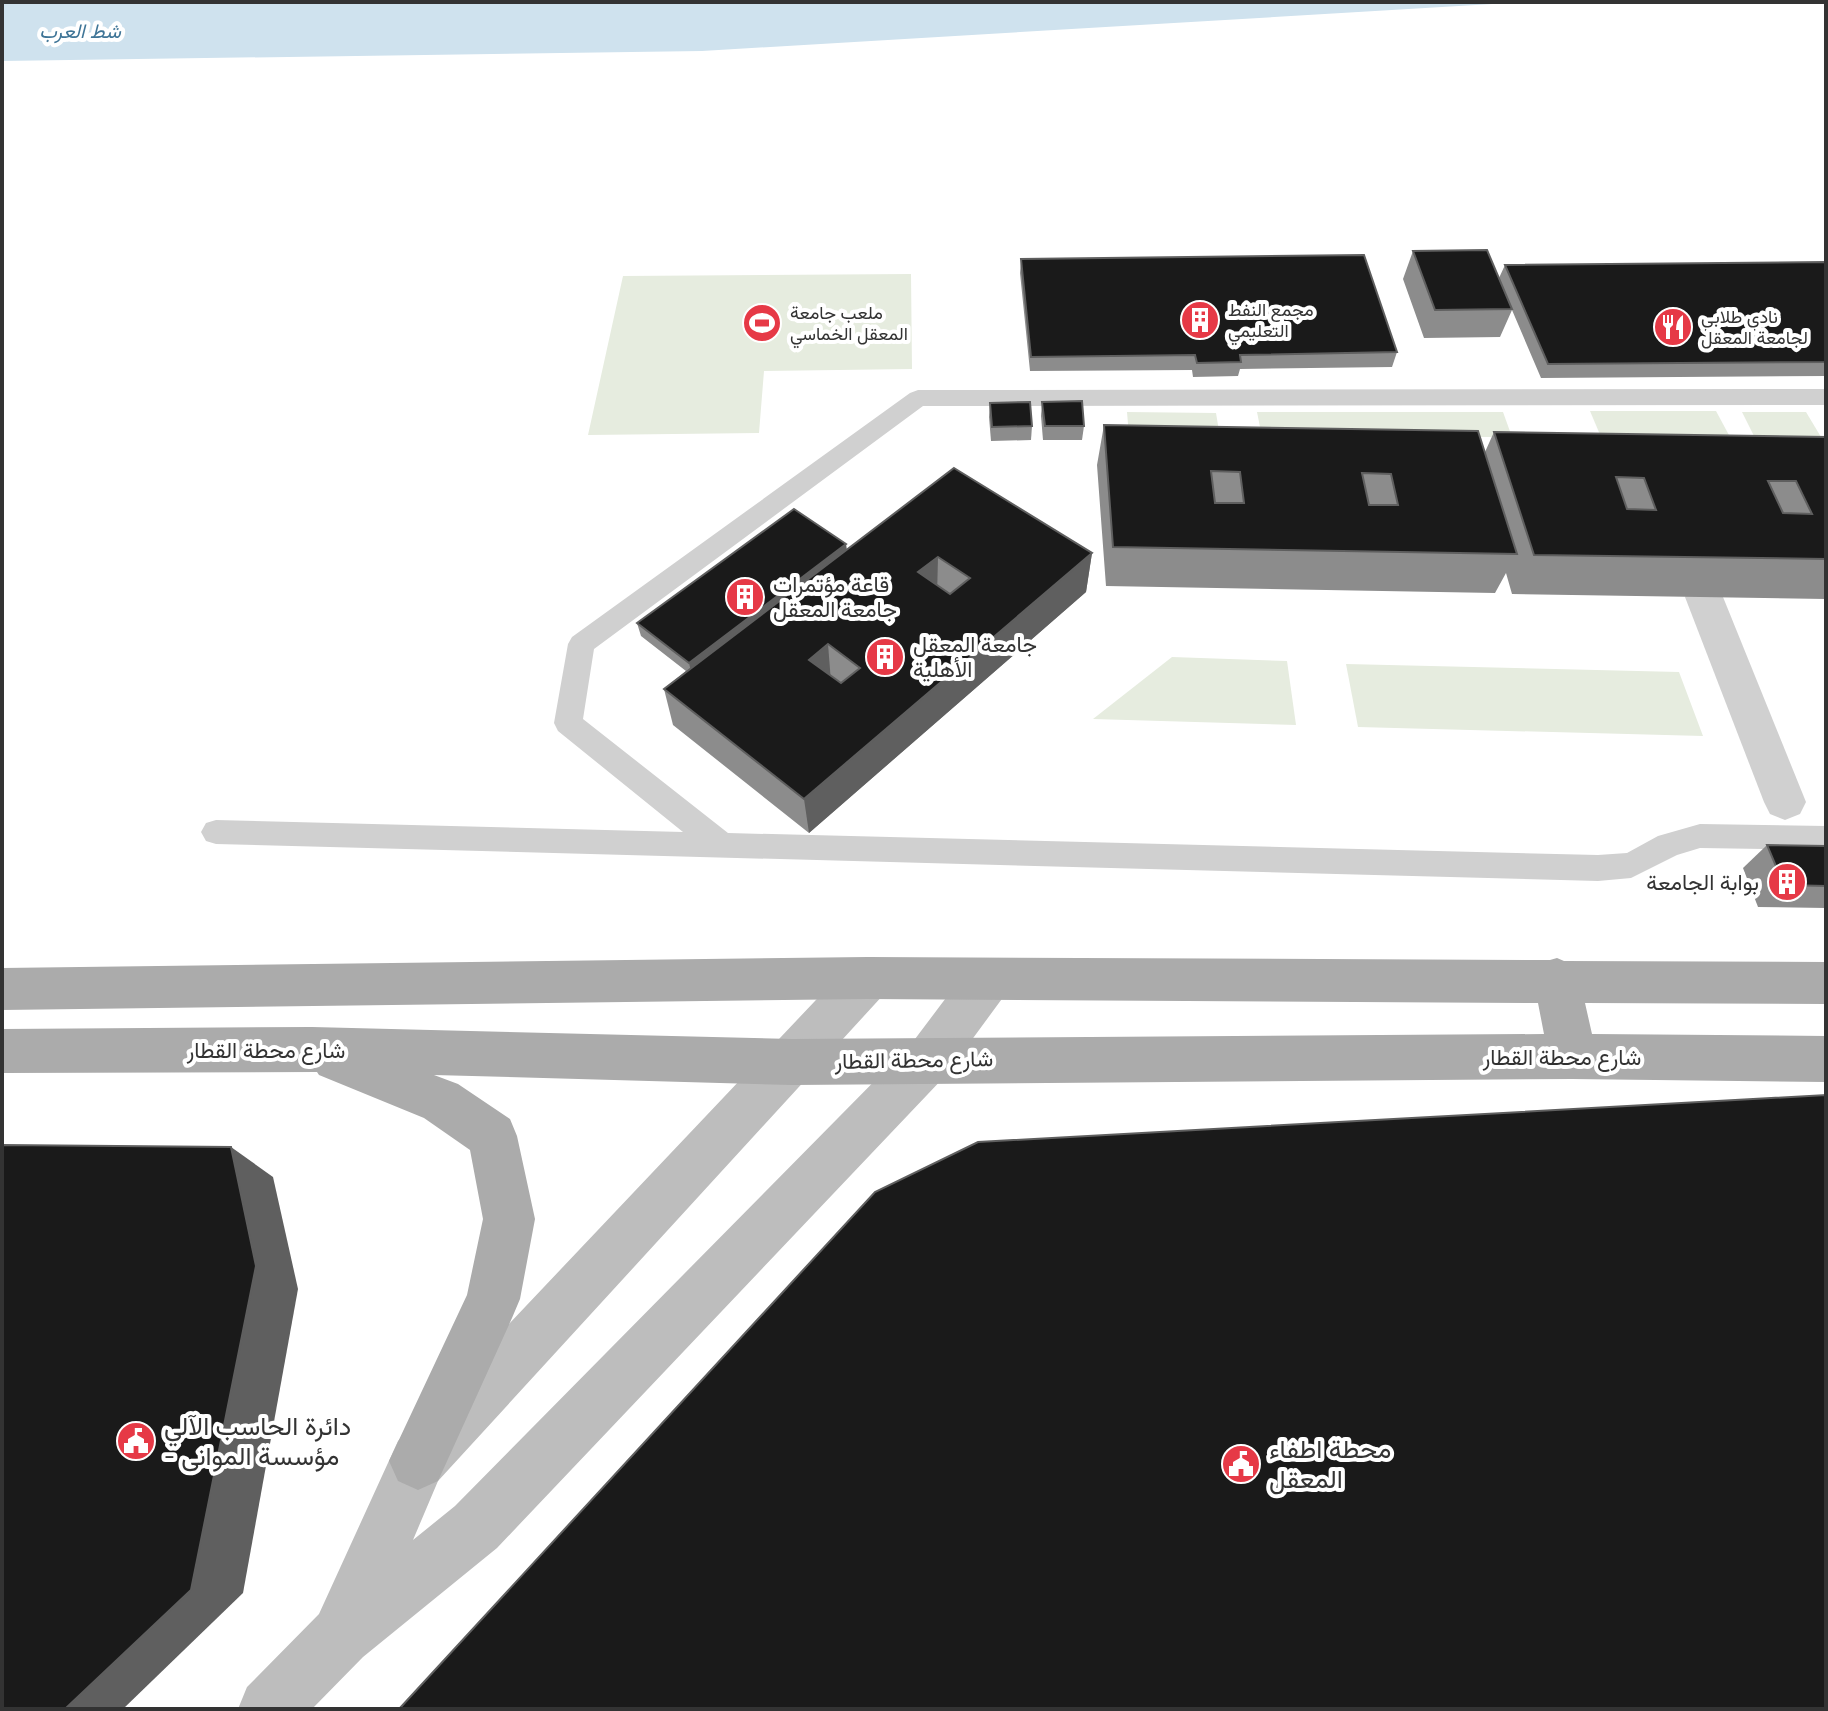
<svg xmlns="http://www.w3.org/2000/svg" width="1828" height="1711" font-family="Figtree,Vazirmatn,sans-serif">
  <rect width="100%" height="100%" fill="#fff"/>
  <!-- green -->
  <g fill="#e6ecdf">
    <path d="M911,274L912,369L764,371L759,433L588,435L623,276Z"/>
    <path d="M1590,411H1716L1730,437H1601Z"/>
    <path d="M1127,412L1216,413L1220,437L1129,436Z"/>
    <path d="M1257,412H1503L1512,437H1262Z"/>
    <path d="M1742,412H1806L1821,437L1755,438Z"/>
    <path d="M1172,657L1287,661L1296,725L1093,719Z"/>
    <path d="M1346,664L1679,672L1703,736L1358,727Z"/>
  </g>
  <!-- water -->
  <path fill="#cfe2ee" d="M2,2H1528L702,51L2,61Z"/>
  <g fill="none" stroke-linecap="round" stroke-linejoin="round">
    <!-- service -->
    <path fill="#d0d0d0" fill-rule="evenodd" d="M1826,389V405L923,406L594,649L583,719L728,833L1598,855L1627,853L1658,836L1700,824L1826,826V850L1700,848L1677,855L1631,878L1598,881L216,844L206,841L201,832L206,823L216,820L683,832L558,731L554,723L568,644L572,637L910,393L918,390Z"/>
    <!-- pedestrian -->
    <path fill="#d0d0d0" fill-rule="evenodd" d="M1704,583L1718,587L1723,597L1806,802L1800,814L1785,820L1770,814L1764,802L1685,597L1690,587Z"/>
    <!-- secondary -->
    <path fill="#bdbdbd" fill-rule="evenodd" d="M868,957L885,963L891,978L885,993L438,1481L413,1540L455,1506L912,1043L970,966L987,960L1004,966L1010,981L1004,996L946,1075L497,1548L363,1657L312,1709H238L247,1687L319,1614L398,1441L851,963Z"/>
    <!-- primary -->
    <path fill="#ababab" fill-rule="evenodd" d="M868,957L1550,960L1557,958L1564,961L1826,962V1004L1585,1003L1592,1034L1826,1036V1082L1572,1079L792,1085L434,1075L458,1084L510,1119L517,1136L535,1219L520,1299L512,1318L438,1481L418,1490L398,1481L389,1461L467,1295L483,1219L470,1150L424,1118L319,1075L317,1072L2,1073V1029L312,1027L792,1039L1544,1034L1538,1003L868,999L2,1010V968Z"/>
  </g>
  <!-- wall -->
  <g fill="#8c8c8c">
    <path d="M1413,251L1499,278L1505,265L1826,262V376L1541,378L1512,310L1500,337L1424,338L1403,279Z"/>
    <path d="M1021,259L1397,352L1392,367L1240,369L1238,376L1193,377L1192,370L1030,371L1020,273Z"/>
    <path d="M1042,402L1084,426L1082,440H1043L1041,416Z"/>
    <path d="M990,403L1032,426L1031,440L991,441L989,417Z"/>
    <path d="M1104,425L1485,452L1494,432L1826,437V599L1512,594L1506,573L1495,593L1106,586L1097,465Z"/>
    <path d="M846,544L847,550L1092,553L1086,592L809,833L673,725L664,689L686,671L641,636L637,623Z"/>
    <path d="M1767,845L1826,846V908L1758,907L1743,868Z"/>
  </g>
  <!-- shaded-wall -->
  <g fill="#5f5f5f">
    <path d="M846,544L847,558L692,676L689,663Z"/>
    <path d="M1092,553L1086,592L809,833L804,799Z"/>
    <path d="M938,557L937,596L918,572Z"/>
    <path d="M828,644L831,682L809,660Z"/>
    <path d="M231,1147L273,1177L298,1289L243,1593L123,1709H65Z"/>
  </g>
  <!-- building -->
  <g fill="#1a1a1a" stroke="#5f5f5f" stroke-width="2" fill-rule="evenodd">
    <path d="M1487,250L1512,309L1435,310L1413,251Z"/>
    <path d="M1364,255L1397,352L1240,355L1241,362L1197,363L1195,355L1031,357L1021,259Z"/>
    <path d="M1826,262V362L1548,364L1505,265Z"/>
    <path d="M1082,401L1084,426H1045L1042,402Z"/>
    <path d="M1030,402L1032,426L992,427L990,403Z"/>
    <path d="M1104,425L1478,431L1517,554L1113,547ZM1211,471L1240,472L1244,503H1215ZM1362,473L1391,474L1398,505H1369Z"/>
    <path d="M1494,432L1826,437V559L1534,555ZM1616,477L1644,478L1656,510L1627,509ZM1768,481H1796L1812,514L1783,513Z"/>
    <path d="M954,468L1092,553L804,799L664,689ZM938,557L970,578L950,594L918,572ZM828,644L860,668L841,683L809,660Z"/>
    <path d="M794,509L846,544L689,663L637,623Z"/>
    <path d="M1767,845L1826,846V886L1784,885Z"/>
    <path d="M1826,1095V1709H399L875,1192L978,1142Z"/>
    <path d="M2,1145L231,1147L256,1266L191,1590L65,1709H2Z"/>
  </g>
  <!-- icons -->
  <defs>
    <g id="building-disc" transform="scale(2)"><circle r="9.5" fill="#e63946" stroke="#fff"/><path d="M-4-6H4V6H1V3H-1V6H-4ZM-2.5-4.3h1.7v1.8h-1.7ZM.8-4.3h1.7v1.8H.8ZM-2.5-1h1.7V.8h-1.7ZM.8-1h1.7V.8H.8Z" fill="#fff"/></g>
    <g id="stadium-disc" transform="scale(2)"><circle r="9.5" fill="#e63946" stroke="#fff"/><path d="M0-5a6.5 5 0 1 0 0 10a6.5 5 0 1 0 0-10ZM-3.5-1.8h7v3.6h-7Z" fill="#fff"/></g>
    <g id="restaurant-disc" transform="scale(2)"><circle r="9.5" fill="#e63946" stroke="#fff"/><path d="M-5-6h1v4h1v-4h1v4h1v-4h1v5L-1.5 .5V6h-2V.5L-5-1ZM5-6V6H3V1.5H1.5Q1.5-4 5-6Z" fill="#fff"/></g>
    <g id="civic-disc" transform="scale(2)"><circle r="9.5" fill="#e63946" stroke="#fff"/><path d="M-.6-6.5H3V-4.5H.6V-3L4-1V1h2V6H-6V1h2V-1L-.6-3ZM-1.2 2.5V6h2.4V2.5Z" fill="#fff"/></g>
  </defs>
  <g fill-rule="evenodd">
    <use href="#building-disc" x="1200" y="320"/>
    <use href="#stadium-disc" x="762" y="323"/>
    <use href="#restaurant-disc" x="1673" y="327"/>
    <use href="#building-disc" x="745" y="597"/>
    <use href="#building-disc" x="885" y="657"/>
    <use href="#building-disc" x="1787" y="882"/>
    <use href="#civic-disc" x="136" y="1441"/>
    <use href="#civic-disc" x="1241" y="1464"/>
  </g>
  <g text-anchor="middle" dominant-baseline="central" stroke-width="8" stroke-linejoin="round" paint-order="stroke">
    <!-- far-poi labels -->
    <g font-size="18" fill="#333" stroke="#fff" text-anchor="start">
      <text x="1228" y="310">مجمع النفط<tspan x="1228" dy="21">التعليمي</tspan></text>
      <text x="790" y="313">ملعب جامعة<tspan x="790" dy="21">المعقل الخماسي</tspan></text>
      <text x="1701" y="317">نادي طلابي<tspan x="1701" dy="21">لجامعة المعقل</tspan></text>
    </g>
    <!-- far-water labels -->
    <g font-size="20" font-style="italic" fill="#3f7597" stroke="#fff">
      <text x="80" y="31">شط العرب</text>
    </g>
    <!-- poi labels -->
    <g font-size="22" fill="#333" stroke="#fff" text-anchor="start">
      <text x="773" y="584">قاعة مؤتمرات<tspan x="773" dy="25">جامعة المعقل</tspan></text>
      <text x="913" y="644">جامعة المعقل<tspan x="913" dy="25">الأهلية</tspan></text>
      <text x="1759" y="882" text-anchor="end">بوابة الجامعة</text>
    </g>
    <!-- street labels -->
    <g font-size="22" fill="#333" stroke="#fff">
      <text x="266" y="1050">شارع محطة القطار</text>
      <text x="1562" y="1057">شارع محطة القطار</text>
      <text transform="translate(914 1060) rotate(-1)">شارع محطة القطار</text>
    </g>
    <!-- near-poi labels -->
    <g font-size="26" fill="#333" stroke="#fff" text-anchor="start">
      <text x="164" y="1426">دائرة الحاسب الآلي<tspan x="164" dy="30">- مؤسسة الموانى</tspan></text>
      <text x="1269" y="1449">محطة اطفاء<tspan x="1269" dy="30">المعقل</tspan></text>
    </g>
  </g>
  <!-- border -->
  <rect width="1828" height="1711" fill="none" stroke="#333333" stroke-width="8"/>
</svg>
